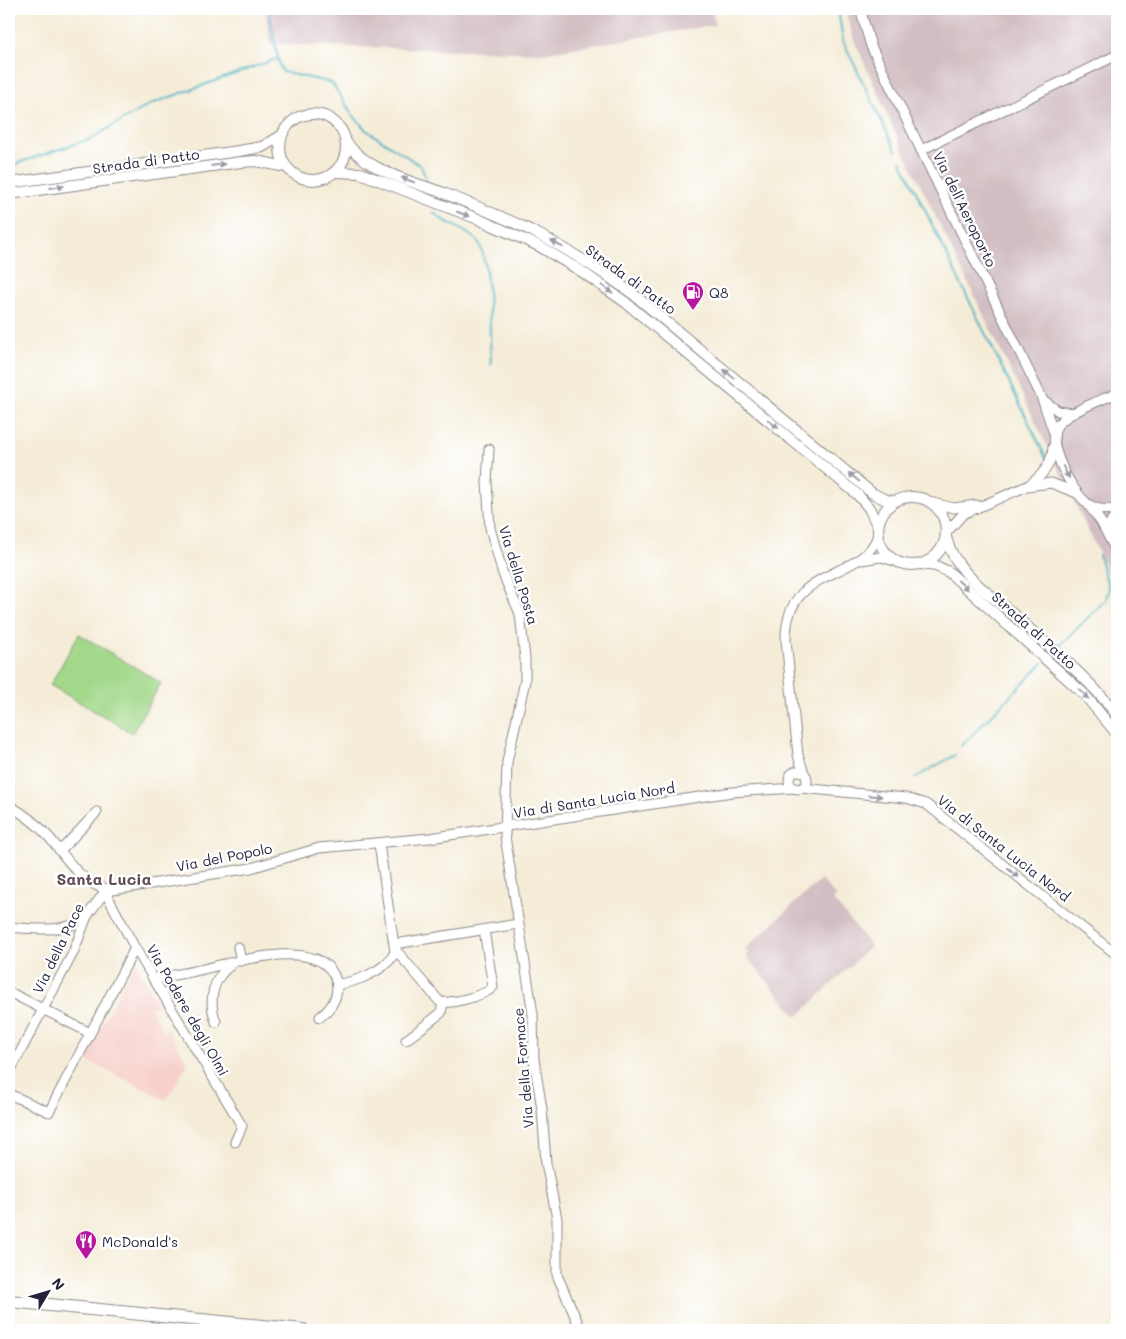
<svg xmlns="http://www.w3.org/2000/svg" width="1126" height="1339" font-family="Mali,sans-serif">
  <rect width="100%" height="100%" fill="#fff"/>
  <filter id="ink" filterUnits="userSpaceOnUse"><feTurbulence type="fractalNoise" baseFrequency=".02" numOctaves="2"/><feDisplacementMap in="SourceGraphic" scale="10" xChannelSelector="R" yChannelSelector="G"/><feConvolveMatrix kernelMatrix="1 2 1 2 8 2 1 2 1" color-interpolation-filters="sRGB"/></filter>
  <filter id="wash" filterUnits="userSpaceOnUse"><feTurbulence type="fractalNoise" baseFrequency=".0096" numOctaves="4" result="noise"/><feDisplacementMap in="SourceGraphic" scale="20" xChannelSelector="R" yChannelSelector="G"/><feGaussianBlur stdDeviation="1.12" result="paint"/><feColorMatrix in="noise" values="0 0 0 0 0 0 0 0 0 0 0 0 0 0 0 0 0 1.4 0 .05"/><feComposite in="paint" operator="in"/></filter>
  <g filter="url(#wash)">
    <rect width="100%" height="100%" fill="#f4ecd7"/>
    <!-- built -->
    <path fill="#f7d0cb" d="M135,963L158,1003L151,1008L164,1032L168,1030L188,1064L166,1100L84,1059Z"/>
    <!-- industrial -->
    <g fill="#d2bec2">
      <path d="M265,9H712L715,25L542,53L270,44Z"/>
      <path d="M845,9H1117V590L902,147L854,40Z"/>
      <path d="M821,879L836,897L833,900L871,946L797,1017L746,956L749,953L745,949Z"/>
    </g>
    <!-- green -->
    <path fill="#a1d889" stroke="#627d62" d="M79,634L161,683L132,733L50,685Z"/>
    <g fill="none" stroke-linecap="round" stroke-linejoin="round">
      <!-- stream -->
      <g stroke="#45b1c2" stroke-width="2">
        <path d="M269,9C272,23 276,64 283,72L332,83L352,114L366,130L421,166L427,181"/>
        <path d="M838,9L843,41L896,151"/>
        <path d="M901,161L1047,460"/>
        <path d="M9,166L90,139L151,104L276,59"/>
        <path d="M433,212C446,225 466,228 478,242C490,257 490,343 491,365"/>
        <path d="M1058,647L1106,600L1109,589L1099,555"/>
        <path d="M961,746L1043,663"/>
        <path d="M915,778L955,755"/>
      </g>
    </g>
  </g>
  <g filter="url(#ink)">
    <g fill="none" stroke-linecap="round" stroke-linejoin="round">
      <!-- minor casing -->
      <g stroke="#8b8789" stroke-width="11">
        <g id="minor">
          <path d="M860,9L871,46L921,150"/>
          <path d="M1117,393C1102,400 1065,413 1057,426C1046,445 1072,492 1088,504C1097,510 1107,511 1117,508"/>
          <path d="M1046,402L1058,411L1074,413"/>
          <path d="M1054,433L1041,396L921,150L1117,55"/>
          <path d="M489,449L487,482L490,528L503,574L520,614L525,659V681L507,762L505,836L533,1014L534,1060L542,1109L546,1163L557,1219V1275L581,1330"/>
          <path d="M1029,485C1043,475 1052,464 1053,447"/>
          <path d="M933,503L954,508L976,505"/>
          <path d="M1089,506L1101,522L1117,553"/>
          <path d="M946,533L963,514L1027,486L1051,483L1077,493"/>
          <path d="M1109,535L1110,523L1117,513"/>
          <path d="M861,560L881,557L898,562"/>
          <circle cx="798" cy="780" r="9"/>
          <path d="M804,773L798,755L786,640C785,564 863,582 878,535"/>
          <path d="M801,788L906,798L926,804L1117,955"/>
          <path d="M9,805C22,813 36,823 46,834C66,855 80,887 113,890L251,868L319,848L430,838L732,792L795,788"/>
          <path d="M60,851L97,812"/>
          <path d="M107,889L109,899L135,948L242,1126L235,1142"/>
          <path d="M9,927C34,929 67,934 87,916"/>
          <path d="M395,944L518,924"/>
          <path d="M238,947L241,961"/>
          <path d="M395,949L439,1001C447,1006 486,995 493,987L484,930"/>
          <path d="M153,979C167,976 181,974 195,971C227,964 324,933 336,981C340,995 331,1009 320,1017"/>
          <path d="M337,984C355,983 387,970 395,952L379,844"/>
          <path d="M9,992L90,1033"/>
          <path d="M216,1022C208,1000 212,978 232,964"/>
          <path d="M406,1040L441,1013L443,1003"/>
          <path d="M9,1073L73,953L87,916L107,889"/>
          <path d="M9,1094L49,1112L135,948"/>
        </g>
      </g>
      <!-- major casing -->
      <g stroke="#8b8789" stroke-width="12">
        <g id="major">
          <circle cx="313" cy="147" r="33"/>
          <path d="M346,142C368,172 412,181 446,194C474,205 502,217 530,230C566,248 600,270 633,294L872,493L886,500L895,501"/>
          <path d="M335,172L360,173L478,219L539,246L581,271L625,302L858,495L869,508L878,527"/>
          <path d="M9,183L239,151L262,147L281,136"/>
          <path d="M9,194L241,162L256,161L286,167"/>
          <circle cx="912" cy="531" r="34"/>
          <path d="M946,537C954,572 990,594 1015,616C1050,648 1088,677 1117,715"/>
          <path d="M921,564L936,566L949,572L1084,694L1117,734"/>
        </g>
      </g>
      <!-- highway casing -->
      <g stroke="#8b8789" stroke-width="14">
        <path id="highway" d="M9,1301L303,1330"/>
      </g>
      <!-- minor -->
      <use href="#minor" stroke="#fff" stroke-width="9"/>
      <!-- major -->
      <use href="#major" stroke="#fff" stroke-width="10"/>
      <!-- highway -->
      <use href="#highway" stroke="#fff" stroke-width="12"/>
    </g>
    <!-- one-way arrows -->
    <defs><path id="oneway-solid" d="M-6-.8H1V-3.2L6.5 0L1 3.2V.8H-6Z" transform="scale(1.25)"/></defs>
    <g fill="#9c9ca7">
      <use href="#oneway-solid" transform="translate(218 165) rotate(-8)"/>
      <use href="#oneway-solid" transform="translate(408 180) rotate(-159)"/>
      <use href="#oneway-solid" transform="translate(57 187) rotate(-8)"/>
      <use href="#oneway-solid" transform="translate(463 214) rotate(21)"/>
      <use href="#oneway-solid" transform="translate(557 244) rotate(-150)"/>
      <use href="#oneway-solid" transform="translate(607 289) rotate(36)"/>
      <use href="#oneway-solid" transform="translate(729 374) rotate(-140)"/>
      <use href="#oneway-solid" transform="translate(773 424) rotate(39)"/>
      <use href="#oneway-solid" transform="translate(1066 472) rotate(62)"/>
      <use href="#oneway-solid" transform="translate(854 477) rotate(-139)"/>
      <use href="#oneway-solid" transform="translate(963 585) rotate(42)"/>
      <use href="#oneway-solid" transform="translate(1084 694) rotate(45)"/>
      <use href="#oneway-solid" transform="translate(875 796) rotate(4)"/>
      <use href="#oneway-solid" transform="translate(1013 873) rotate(39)"/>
    </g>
  </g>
  <!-- icons -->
  <defs>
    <g id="fuel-pin" transform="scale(1.125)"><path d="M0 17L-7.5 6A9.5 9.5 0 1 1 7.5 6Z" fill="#b5179e" stroke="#fff"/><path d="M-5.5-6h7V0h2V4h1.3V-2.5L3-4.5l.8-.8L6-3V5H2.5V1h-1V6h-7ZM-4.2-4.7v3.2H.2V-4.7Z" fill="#fff"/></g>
    <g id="restaurant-pin" transform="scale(1.125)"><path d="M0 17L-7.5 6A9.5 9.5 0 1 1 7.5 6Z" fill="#b5179e" stroke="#fff"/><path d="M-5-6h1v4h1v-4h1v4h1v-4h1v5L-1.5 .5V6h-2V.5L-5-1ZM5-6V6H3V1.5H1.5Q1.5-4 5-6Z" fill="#fff"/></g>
  </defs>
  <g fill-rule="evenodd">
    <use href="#fuel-pin" x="693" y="292"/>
    <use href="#restaurant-pin" x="86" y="1241"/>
  </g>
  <g text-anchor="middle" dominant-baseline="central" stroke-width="5" stroke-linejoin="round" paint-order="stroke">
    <!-- street labels -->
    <g font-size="14" fill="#22223b" stroke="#fff">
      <text transform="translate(146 161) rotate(-8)">Strada di Patto</text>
      <text transform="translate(965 209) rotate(64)">Via dell'Aeroporto</text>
      <text transform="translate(631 279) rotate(36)">Strada di Patto</text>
      <text transform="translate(519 575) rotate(73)">Via della Posta</text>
      <text transform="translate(1034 630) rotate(42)">Strada di Patto</text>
      <text transform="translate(594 800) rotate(-9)">Via di Santa Lucia Nord</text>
      <text transform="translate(1004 848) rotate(38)">Via di Santa Lucia Nord</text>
      <text transform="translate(224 857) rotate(-11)">Via del Popolo</text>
      <text transform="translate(58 948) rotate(-64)">Via della Pace</text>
      <text transform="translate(188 1010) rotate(60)">Via Podere degli Olmi</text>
      <text transform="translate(523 1068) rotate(-95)">Via della Fornace</text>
    </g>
    <!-- poi labels -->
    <g font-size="14" fill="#22223b" stroke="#fff" text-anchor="start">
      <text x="709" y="292">Q8</text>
      <text x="102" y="1241">McDonald's</text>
    </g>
    <!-- quarter labels -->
    <g font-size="16" font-weight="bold" fill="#614d55" stroke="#fff">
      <text x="104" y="878">Santa Lucia</text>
    </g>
  </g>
  <!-- margin -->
  <rect width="1126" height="1339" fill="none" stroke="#fff" stroke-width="30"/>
  <!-- north arrow -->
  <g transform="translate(48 1292) rotate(52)" stroke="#ffffff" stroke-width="4" paint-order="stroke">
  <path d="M0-4L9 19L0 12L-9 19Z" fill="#22223b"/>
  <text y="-8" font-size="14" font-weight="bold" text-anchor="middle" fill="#22223b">N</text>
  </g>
</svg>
